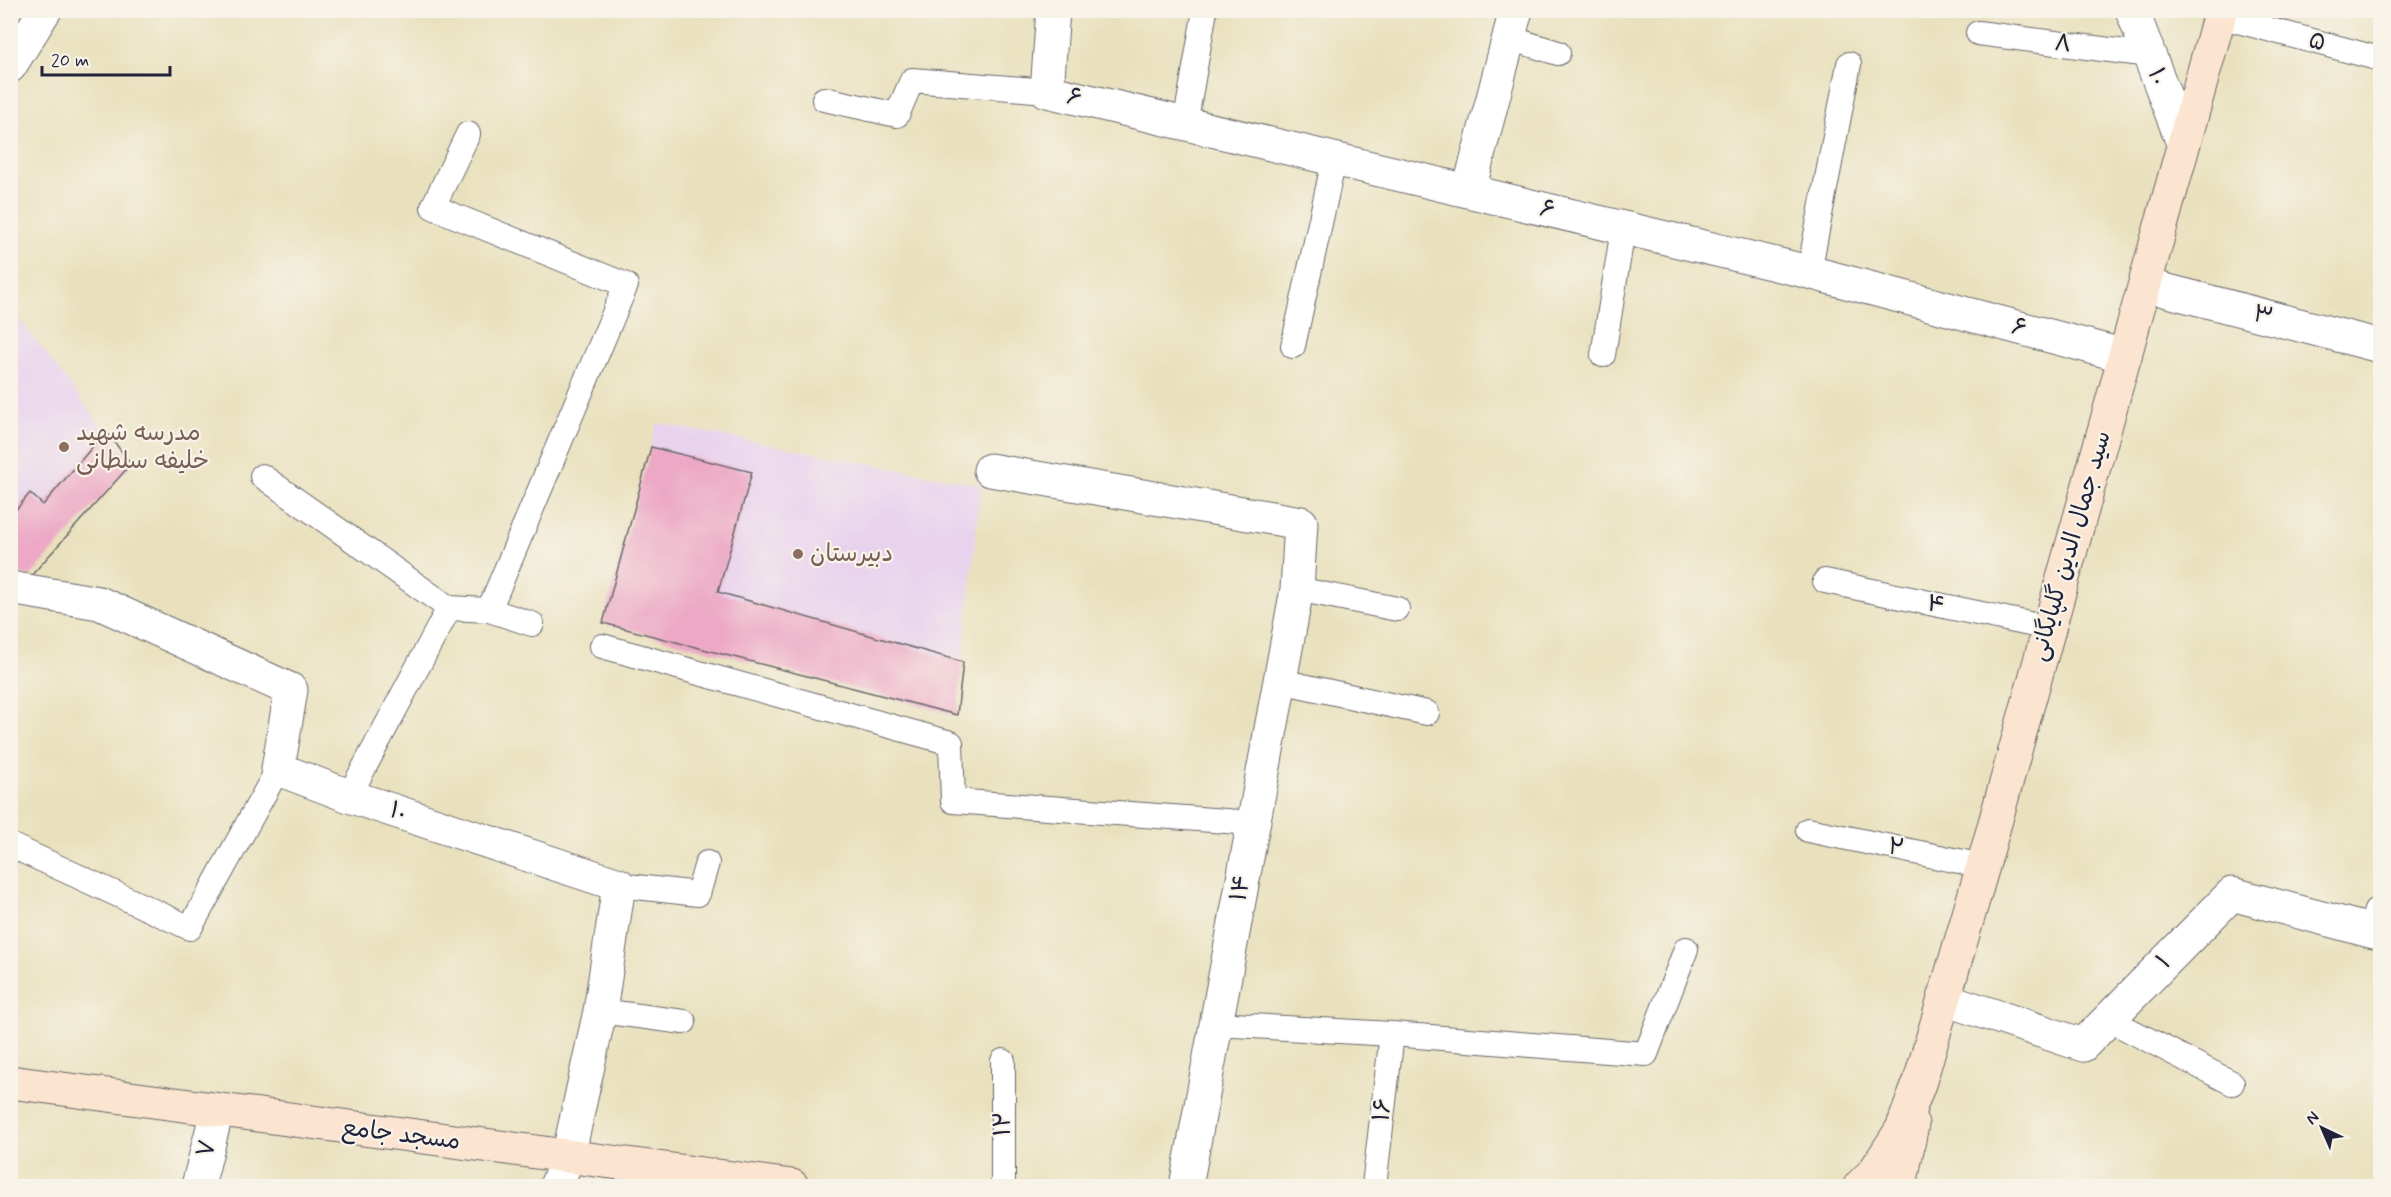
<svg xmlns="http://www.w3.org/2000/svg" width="2391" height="1197" font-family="Mynerve,'Playpen Sans Arabic',sans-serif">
  <rect width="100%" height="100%" fill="#f7f3e8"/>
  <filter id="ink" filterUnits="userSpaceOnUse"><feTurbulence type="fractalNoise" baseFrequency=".0167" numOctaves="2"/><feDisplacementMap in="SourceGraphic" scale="12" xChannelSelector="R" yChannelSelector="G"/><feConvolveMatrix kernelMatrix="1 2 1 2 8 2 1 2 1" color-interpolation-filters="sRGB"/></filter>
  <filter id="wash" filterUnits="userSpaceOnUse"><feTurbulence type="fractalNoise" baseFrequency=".008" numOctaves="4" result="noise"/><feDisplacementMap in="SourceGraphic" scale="24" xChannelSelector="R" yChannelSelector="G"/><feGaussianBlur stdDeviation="1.35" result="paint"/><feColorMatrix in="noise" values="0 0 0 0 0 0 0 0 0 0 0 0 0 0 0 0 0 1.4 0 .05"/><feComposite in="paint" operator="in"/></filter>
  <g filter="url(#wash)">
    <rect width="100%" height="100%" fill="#e9e1be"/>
    <!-- built -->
    <g fill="#e8d2ee">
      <path d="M10,307L131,464L11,572Z"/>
      <path d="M657,423L981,485L957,715L603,623Z"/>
    </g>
    <g id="blocks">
      <!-- building -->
      <g fill="#eca8c5">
        <path d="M106,431L131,464L30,577L10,572V517L30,493L43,505Z"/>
        <path d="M651,447L752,472L718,592L963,662L957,715L603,623Z"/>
      </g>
    </g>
  </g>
  <g filter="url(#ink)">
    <use href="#blocks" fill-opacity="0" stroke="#686569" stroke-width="1.5"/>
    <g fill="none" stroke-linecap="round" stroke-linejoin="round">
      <!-- lane casing -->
      <g stroke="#686569" stroke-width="26">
        <g id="lane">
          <path d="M2219,16L2380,59"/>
          <path d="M1978,33L2149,55"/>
          <path d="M1509,38L1558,53"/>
          <path d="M824,99L897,115L912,80L1047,91"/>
          <path d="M1185,125L1205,10"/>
          <path d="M1809,272L1849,64"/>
          <path d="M1293,346L1334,160"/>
          <path d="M1603,355L1623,229"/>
          <path d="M262,476L449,608"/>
          <path d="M1825,581L2048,628"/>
          <path d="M1297,589L1397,609"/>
          <path d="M489,610L532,624"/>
          <path d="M602,646L951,743L953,801L1253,823"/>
          <path d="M1280,681L1427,713"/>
          <path d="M349,796L449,608L489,610L626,285L433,207L468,134"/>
          <path d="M1808,830L1983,866"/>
          <path d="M10,845L190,928L278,769"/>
          <path d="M619,885L698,894L707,863"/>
          <path d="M600,1011L684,1022"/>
          <path d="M2108,1019L2232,1083"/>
          <path d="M1216,1024L1392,1034L1646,1054L1686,949"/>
          <path d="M1003,1061V1186"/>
          <path d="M1374,1186L1392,1034"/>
        </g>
      </g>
      <!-- street casing -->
      <g stroke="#686569" stroke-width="35">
        <g id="street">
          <path d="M1053,10L1047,91L1809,272L2125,356"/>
          <path d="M2132,10L2183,143"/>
          <path d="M10,66L45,10"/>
          <path d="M1469,190L1516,10"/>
          <path d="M2145,285L2380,346"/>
          <path d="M990,470L1301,523L1297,589L1186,1186"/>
          <path d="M10,588L99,603L291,690L278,769L349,796L619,885L600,1011L568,1157L556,1186"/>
          <path d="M1944,999L2083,1045L2232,894L2374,932L2380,913"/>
          <path d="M198,1186L217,1111"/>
        </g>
      </g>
      <!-- secondary casing -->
      <g stroke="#686569" stroke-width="35">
        <g id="secondary">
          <path d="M10,1082L792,1186"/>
          <path d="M1860,1186L1875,1171L1902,1129L1920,1081L1983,866L2221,10"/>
          <path d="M1900,1186L1912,1124"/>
        </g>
      </g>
      <!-- lane -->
      <use href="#lane" stroke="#fff" stroke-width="24"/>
      <!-- street -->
      <use href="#street" stroke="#fff" stroke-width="33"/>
      <!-- secondary -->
      <use href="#secondary" stroke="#fce5d0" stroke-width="33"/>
    </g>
  </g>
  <!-- markers -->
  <g fill="#8d6e63" stroke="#f7f3e8" stroke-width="2">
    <circle cx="64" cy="447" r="6"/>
    <circle cx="798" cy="554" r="6"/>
  </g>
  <g text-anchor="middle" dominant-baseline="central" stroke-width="4.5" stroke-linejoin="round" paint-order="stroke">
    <!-- street labels -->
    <g font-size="24" fill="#22223b" stroke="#f7f3e8">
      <text transform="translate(2317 42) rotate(15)">۵</text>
      <text transform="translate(2063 44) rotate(7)">۸</text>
      <text transform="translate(2157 77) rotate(69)">۱۰</text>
      <text transform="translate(1074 98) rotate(14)">۶</text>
      <text transform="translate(1547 210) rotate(14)">۶</text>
      <text transform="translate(2263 316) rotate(15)">۳</text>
      <text transform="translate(2019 328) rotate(15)">۶</text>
      <text transform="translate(2071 546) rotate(-74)">سید جمال الدین گلپایگانی</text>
      <text transform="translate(1936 605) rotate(12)">۴</text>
      <text transform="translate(398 812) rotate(18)">۱۰</text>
      <text transform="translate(1896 848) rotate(11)">۲</text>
      <text transform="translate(1241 888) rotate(-80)">۱۴</text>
      <text transform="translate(2164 962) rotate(-45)">۱</text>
      <text transform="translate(1383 1110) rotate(-83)">۱۶</text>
      <text transform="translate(1003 1124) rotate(-90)">۱۲</text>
      <text transform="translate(401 1135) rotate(7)">مسجد جامع</text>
      <text transform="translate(207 1149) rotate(-76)">۷</text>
    </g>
    <!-- education labels -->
    <g font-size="24" fill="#785e54" stroke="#f7f3e8" text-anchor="start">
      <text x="76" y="433">مدرسه شهید<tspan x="76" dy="28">خلیفه سلطانی</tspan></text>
      <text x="810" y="554">دبیرستان</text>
    </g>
  </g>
  <!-- margin -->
  <rect width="2391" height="1197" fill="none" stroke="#f7f3e8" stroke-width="36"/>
  <!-- north arrow -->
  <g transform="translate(2322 1128) rotate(316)" stroke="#f7f3e8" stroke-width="4.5" paint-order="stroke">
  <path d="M0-4.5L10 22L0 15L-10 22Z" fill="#22223b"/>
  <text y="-9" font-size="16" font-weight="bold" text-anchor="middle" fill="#22223b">N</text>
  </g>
  <!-- scale -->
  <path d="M42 66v9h128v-9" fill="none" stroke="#22223b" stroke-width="3"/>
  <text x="51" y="66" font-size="18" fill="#22223b" stroke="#f7f3e8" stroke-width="4.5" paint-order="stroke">20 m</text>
</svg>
